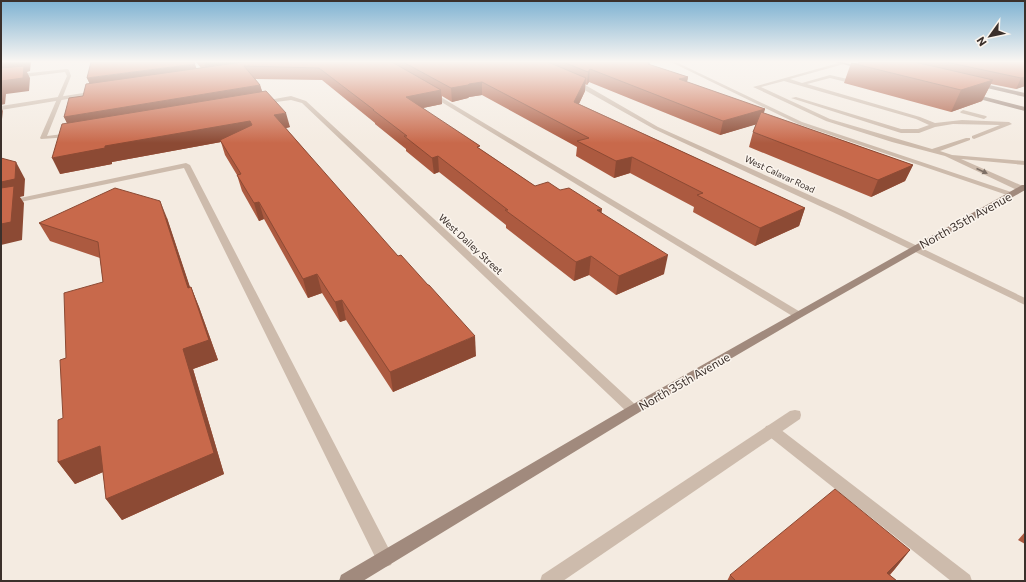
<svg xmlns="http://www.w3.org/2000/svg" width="1026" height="582" font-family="Commissioner,sans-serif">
  <rect width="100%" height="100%" fill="#f4ebe1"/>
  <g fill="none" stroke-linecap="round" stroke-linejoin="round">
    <!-- lane -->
    <g fill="#cdbbac" fill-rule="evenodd">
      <path d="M671,62H676L802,122L1017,194L1013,196H1010L798,124Z"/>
      <path d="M842,62L844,64L790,79L802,83L830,75L852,80V82L850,83L830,78L807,84L920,117L935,123L962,120L1009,122L1012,124L974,139L972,138V136L1000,125L953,124L935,127L919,133H901L791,98L796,97L901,129H918L929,125L916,119L784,81L761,87L830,119L932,149L966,138H970V140L940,151L952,155L1025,161V165L961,159L1025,187V191H1019L945,156L892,142L826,121L753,87Z"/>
      <path d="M96,91L99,93L98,94L1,110V106Z"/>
      <path d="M430,93H434L802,313L803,315L802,317H794L430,95Z"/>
      <path d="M963,110L986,116L987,117L984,119L961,113L960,112Z"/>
      <path d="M186,163L190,165L391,553L393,559L391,565L385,567L379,565L184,168L1,206V202Z"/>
      <path d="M771,425L776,426L970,575L972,581H951L766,434L764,430L766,426Z"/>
    </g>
    <!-- street -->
    <g fill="#cdbbac" fill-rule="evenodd">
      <path d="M67,69L69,70L71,76L47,136L71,133L74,135L71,137L41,139L40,138L67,76L65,72L1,80V76Z"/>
      <path d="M574,80L587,86L658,127L845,211L1025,298V305L839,215L654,129L572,83L571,82Z"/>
      <path d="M291,96L306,101L638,407L639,410L638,413L633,415L628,413L302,103L291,100L261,104L258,102Z"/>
      <path d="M795,410L800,411L801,415L800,419L563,581H540L542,575L790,411Z"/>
    </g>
    <!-- secondary -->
    <g fill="#a18a7d" fill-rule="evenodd">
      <path d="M835,62H842L864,68L862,69Z"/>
      <path d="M976,82L1025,93V97L974,85L973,84Z"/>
      <path d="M970,93L1025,107V111L968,96L967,95Z"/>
      <path d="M1022,185H1025V190L802,317L638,413L363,581H339L341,575L628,407Z"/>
    </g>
  </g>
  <!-- wall -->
  <g fill="#ac5a40">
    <path d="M196,62H646L650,65L688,77L687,82L765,109L763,113L913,165L905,181L871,197L749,147L753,132L756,124L720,135L589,82L587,85L585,84V91L579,104L805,208L799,226L755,246L693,212L694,207L630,173L614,178L576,156L577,147L482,95L469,97L468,98L452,102L442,96V104L423,108L480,149L535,186L560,190L602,213L664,274L616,295L589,275L574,281L506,228V225L439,172L434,174L406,151V149L375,124V123L322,80L255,79L260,85L262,91L290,127L286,128L476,356L393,392L346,320L340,322L322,293L308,298L264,219L259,221L242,191L237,175L225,155L221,142L112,162V164L60,174L67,123L64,117L83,96L90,84L87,78L201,68Z"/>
    <path d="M859,62H1025V86L1016,89L991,84L982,101L951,112L844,83L851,63L858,64Z"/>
    <path d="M167,218L190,288L191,287L199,307L218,360L193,369L224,474L122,520L106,499L103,472L75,484L58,462L63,418L66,358L103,282L100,258L50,241L39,223Z"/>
    <path d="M1025,532V544L1018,540Z"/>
    <path d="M910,550L890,575L897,581H727L730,575Z"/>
  </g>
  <!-- shaded-wall -->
  <g fill="#8c4a34">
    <path d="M1,62H31L30,71L27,72L30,78L29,91L6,94L5,104L1,105Z"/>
    <path d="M204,62H296L244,66L208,74Z"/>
    <path d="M195,64L199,76L93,91L87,78Z"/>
    <path d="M590,69L589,82L587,85L588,72Z"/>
    <path d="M688,77L685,90L679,79Z"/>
    <path d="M1025,77V86L1016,89L1021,78Z"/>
    <path d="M586,78L585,91L573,116L574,102Z"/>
    <path d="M993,80L982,101L951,112L961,90Z"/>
    <path d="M482,82V95L469,97L468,98L452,102L451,88L469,84Z"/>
    <path d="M260,85L264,98L71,131L64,117Z"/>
    <path d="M441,90L442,104L408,111L406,97Z"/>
    <path d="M1,107L3,111L2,119H1Z"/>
    <path d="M765,109L761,123L720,135L723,121Z"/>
    <path d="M286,113L290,127L278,130L274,115Z"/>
    <path d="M250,121L255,135L220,140L221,142L112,162V164L60,174L52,158L105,146Z"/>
    <path d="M438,156L439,172L434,174L432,158Z"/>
    <path d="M632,157L630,173L614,178L616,161Z"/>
    <path d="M16,162L25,179L24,196L20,197L24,203L22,240L1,245V182Z"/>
    <path d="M913,165L905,181L871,197L878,180Z"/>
    <path d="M160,201L167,218L197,308L188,288Z"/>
    <path d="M259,202L264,219L259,221L254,203Z"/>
    <path d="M805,208L799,226L755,246L760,228Z"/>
    <path d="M602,209L600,226L597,210Z"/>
    <path d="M668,255L664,274L616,295L619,276Z"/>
    <path d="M591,256L589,275L574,281L576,262Z"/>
    <path d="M317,274L322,293L308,298L303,279Z"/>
    <path d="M191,287L199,307L218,360L193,369L224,474L122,520L106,499Z"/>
    <path d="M342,300L346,320L340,322L335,302Z"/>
    <path d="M475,336L476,356L393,392L390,372Z"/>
    <path d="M100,446L115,467L75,484L58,462Z"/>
    <path d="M910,550L894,570L883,581L887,573Z"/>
  </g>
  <!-- building -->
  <g fill="#c8694b" stroke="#8c4a34">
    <path d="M91,62H194L195,64L87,78Z"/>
    <path d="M243,62H392L441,90L406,97L480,146L477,147L535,186L548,182L560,190L569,188L602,209L597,210L668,255L619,276L591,256L576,262L505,210H508L438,156L432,158L404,136H407L373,110H374L319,68L244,66L260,85L64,117L69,98L83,96L86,84Z"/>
    <path d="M403,62H548L586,78L574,102L805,208L760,228L697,195L703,193L632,157L616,161L577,141L589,138L482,82L469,84L468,85L451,88Z"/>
    <path d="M563,62H646L650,63L648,64L688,77L679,79L765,109L723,121L590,69L588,72Z"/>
    <path d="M859,62H915L993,80L961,90L851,63L858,64Z"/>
    <path d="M946,62H1025V77L1021,78Z"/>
    <path d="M24,66L23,78L1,81V68Z"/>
    <path d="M266,91L286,113L274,115L398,256L401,255L428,285H429L475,336L390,372L342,300L335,302L317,274L303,279L259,202L254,203L237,175L241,174L220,140L252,125L250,121L105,146V148L52,158L62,124Z"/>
    <path d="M761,112L913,165L878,180L753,132Z"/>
    <path d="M1,158L16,162L15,179L1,182Z"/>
    <path d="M14,186L11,222L1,224V188Z"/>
    <path d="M115,188L160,201L188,288L191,287L209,340L183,349L214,453L106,499L100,446L58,462V420L63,418L60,360L66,358L64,293L103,282L98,242L39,223Z"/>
    <path d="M835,489L910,550L887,573L897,581H736L730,575Z"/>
  </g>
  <!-- one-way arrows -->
  <defs><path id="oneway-solid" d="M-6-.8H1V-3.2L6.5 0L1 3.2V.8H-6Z"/></defs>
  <use fill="#7d6f65" href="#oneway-solid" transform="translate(982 171) rotate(24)"/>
  <!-- sky -->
  <linearGradient id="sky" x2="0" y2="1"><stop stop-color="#7eb2d2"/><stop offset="0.43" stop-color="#faf6f2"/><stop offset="1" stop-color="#faf6f2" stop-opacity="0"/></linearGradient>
  <rect width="1026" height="143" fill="url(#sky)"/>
  <g text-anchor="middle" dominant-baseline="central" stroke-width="3" stroke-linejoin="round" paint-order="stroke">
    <!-- far-street labels -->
    <g font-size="9" fill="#3b302b" stroke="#fbf5ee">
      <text transform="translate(780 174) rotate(25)">West Calavar Road</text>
    </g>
    <!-- street labels -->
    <g font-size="10" fill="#3b302b" stroke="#fbf5ee">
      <text transform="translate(471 244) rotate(43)">West Dailey Street</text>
    </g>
    <!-- near-street labels -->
    <g font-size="12" fill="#3b302b" stroke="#fbf5ee">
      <text transform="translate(965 220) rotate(-29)">North 35th Avenue</text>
      <text transform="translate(684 381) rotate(-30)">North 35th Avenue</text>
    </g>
  </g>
  <!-- border -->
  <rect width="1026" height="582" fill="none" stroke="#3b302b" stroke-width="4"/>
  <!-- north arrow -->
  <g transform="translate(990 36) rotate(237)" stroke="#fbf5ee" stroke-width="3" paint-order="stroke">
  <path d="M0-3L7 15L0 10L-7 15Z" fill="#3b302b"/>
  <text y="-6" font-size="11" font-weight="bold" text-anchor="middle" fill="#3b302b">N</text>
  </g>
</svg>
